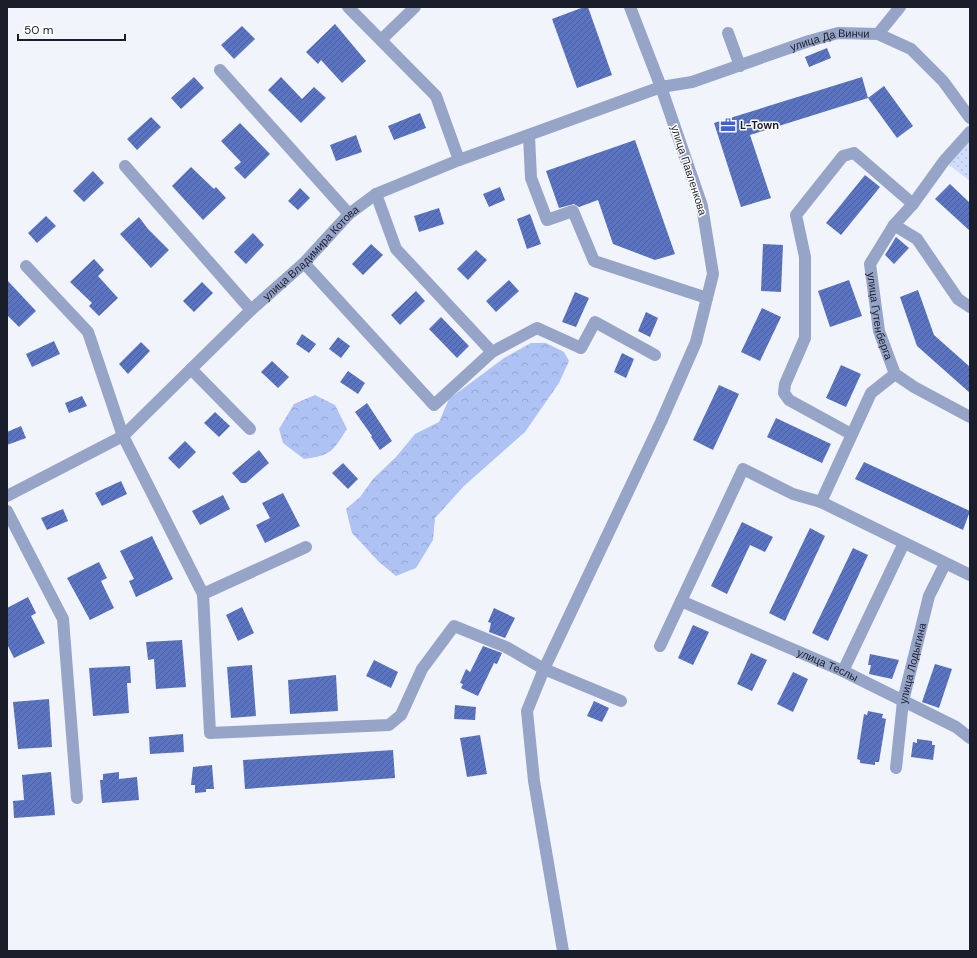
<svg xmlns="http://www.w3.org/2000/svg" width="977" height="958" font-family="'DM Sans',sans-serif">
  <defs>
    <pattern id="forest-crowns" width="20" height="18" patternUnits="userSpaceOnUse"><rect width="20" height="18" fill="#afc2f4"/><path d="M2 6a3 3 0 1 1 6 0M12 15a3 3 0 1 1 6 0" fill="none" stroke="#96a6d1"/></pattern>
    <pattern id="park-dots" width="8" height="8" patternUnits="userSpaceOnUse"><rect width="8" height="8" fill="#d0ddfd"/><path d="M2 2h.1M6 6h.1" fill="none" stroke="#b2bdd9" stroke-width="1.8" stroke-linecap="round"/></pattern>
    <pattern id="building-hatch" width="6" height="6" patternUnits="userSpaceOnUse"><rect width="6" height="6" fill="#5a74c1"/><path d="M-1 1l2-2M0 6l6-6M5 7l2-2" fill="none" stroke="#4a5f9d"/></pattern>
  </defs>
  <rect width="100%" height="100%" fill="#f1f4fa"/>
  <!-- forest -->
  <g fill="url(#forest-crowns)">
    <path d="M531,343H546L564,352L569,361L559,383L525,432L464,486L435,518L433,540L416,568L396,576L379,562L352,533L346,509L360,497L373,479L396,457L415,434L439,422L449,399L504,358Z"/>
    <path d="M315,395L335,405L347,429C332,452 332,455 304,459L283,443L279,429L294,404Z"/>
  </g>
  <!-- park -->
  <path fill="url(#park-dots)" d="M970,132V181L944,161Z"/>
  <!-- building -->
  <g fill="url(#building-hatch)">
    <path d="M584,7H588L612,75L577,88L552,19Z"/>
    <path d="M335,24L366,61L342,83L321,60L318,64L306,52Z"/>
    <path d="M242,26L255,39L234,59L221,45Z"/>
    <path d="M827,48L831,58L809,67L805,57Z"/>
    <path d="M194,77L204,88L181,109L171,98Z"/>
    <path d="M281,77L302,99L314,87L326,98L301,123L268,90Z"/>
    <path d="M862,77L868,98L750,135L771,198L741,207L714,123Z"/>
    <path d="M884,86L913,126L897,138L868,98Z"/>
    <path d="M420,113L426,128L394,140L388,126Z"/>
    <path d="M151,117L161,127L137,150L127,139Z"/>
    <path d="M240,123L270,154L245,179L234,168L241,162L221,141Z"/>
    <path d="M356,135L362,152L336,161L330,145Z"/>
    <path d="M635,140L675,254L655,260L613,244L598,200L579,207L574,204L559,208L546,171Z"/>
    <path d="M191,167L214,189L216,187L226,198L203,220L172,186Z"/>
    <path d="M93,171L104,183L84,202L73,191Z"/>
    <path d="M865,175L880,187L841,235L826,223Z"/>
    <path d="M950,184L970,203V231L935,199Z"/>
    <path d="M500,187L505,200L489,207L483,194Z"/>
    <path d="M300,188L310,198L298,210L288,201Z"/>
    <path d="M439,208L444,224L419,232L414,216Z"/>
    <path d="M530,214L541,244L527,249L517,219Z"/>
    <path d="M46,216L56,226L37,243L28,233Z"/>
    <path d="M139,217L148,229L169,250L151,268L120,234Z"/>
    <path d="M253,233L264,245L246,264L234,252Z"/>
    <path d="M896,237L909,248L894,264L885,255Z"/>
    <path d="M371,244L383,255L363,275L352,264Z"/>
    <path d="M763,244L783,245L781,292L761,291Z"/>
    <path d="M476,250L487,260L468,280L457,269Z"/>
    <path d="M94,259L104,270L98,276L118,298L99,316L89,306L92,303L70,282Z"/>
    <path d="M7,280L36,311L19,327L7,315Z"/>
    <path d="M509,280L519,291L496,312L486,301Z"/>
    <path d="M849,280L862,316L830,327L818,291Z"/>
    <path d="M202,282L213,293L194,312L183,301Z"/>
    <path d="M918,290L934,335L970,367V393L917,346L900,297Z"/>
    <path d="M416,291L425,301L400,325L391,315Z"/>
    <path d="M575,292L589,298L576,327L562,322Z"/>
    <path d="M762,308L781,317L760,361L741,352Z"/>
    <path d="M646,312L658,318L650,337L638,331Z"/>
    <path d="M441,317L469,346L457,358L429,329Z"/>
    <path d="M302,334L316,344L309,353L296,344Z"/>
    <path d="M338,337L350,346L341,358L329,349Z"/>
    <path d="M54,341L60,354L32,367L26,354Z"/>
    <path d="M141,342L150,351L128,374L119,364Z"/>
    <path d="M622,353L634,359L626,378L614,372Z"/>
    <path d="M272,361L289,377L278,388L261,372Z"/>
    <path d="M841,365L861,374L846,407L826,398Z"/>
    <path d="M348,371L365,383L358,394L340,382Z"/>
    <path d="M719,385L739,394L713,450L693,440Z"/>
    <path d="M82,396L87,406L69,413L65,403Z"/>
    <path d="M367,403L392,441L380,450L371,437L372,436L355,412Z"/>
    <path d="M215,412L230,426L219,437L204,423Z"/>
    <path d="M776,418L831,444L822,463L767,437Z"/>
    <path d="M21,426L26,438L7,445V432Z"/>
    <path d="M185,441L196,452L179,469L168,458Z"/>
    <path d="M259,450L269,463L246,483H241L232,473Z"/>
    <path d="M864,462L970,511L963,530L855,479Z"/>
    <path d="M343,463L358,479L348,489L332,473Z"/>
    <path d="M121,481L127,494L102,506L95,493Z"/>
    <path d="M283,493L300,526L265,543L256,525L270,518L262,503Z"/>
    <path d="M223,495L230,509L200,525L192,511Z"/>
    <path d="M63,509L68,521L47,530L41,518Z"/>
    <path d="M742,522L773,537L765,552L750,545L727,594L711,586Z"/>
    <path d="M810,528L825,536L785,621L769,613Z"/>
    <path d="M152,536L173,579L136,597L129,581L134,579L120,551Z"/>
    <path d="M853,548L868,555L828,641L812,633Z"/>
    <path d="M99,562L107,578L101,581L114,608L90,620L67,578Z"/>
    <path d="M28,597L36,613L31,616L45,643L14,658L7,644V608Z"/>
    <path d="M242,607L254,633L238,641L226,615Z"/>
    <path d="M494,608L515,618L505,638L489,632L491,623L488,622Z"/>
    <path d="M693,625L709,632L693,665L678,658Z"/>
    <path d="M182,640L186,687L156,689L154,659L148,660L146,642Z"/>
    <path d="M483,646L502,653L497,664L494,663L478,696L461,688L463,684L460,683L466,669L470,672Z"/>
    <path d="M751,653L767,660L752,691L737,684Z"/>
    <path d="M870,654L899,660L892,679L869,674L871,665H868Z"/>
    <path d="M374,660L398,672L391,688L366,676Z"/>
    <path d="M935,664L952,669L939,708L922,702Z"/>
    <path d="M252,665L256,716L231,718L227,667Z"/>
    <path d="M130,666L131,683H127L129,713L93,716L89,668Z"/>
    <path d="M793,672L808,679L793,712L777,704Z"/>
    <path d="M336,675L338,711L290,714L288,680Z"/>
    <path d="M49,699L52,747L18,749L13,702Z"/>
    <path d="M594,701L609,708L602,722L587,716Z"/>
    <path d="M455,705L476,707L475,720L454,719Z"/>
    <path d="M868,711L883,714L882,718L886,719L879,762H875V765L860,763V760L857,759L864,714L867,715Z"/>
    <path d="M183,734L184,752L150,754L149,737Z"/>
    <path d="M480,735L487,774L467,777L460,738Z"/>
    <path d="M917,739L932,741V745H935L933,760L911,757L913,742L917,743Z"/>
    <path d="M393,750L395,778L245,789L243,760Z"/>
    <path d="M212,765L214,789H206V792L195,793V785H191L193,767Z"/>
    <path d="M51,772L55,815L14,818L13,801L24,800L22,775Z"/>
    <path d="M119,772V779L137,777L139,800L102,803L100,780H103V774Z"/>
  </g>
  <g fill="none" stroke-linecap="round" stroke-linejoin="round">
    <!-- minor -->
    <g stroke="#96a4c8" stroke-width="12">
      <path d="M348,7L436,96L459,160"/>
      <path d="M728,33L740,66"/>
      <path d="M878,34L900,7"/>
      <path d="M381,40L415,7"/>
      <path d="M220,70L349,214"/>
      <path id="s1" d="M970,132L944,161L913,204L894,225L870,264L879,331L895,374L914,387L970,417"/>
      <path d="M529,136L531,178L547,220L573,211L594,261L707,298"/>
      <path d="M125,166L251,310"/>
      <path d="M376,194L396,249L492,352"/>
      <path d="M894,225L917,239L958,299L970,307"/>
      <path d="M304,263L434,405L492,352L537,328L581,348L595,322L655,355"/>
      <path d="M26,266L88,332L123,436L203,594L210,733L389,725L401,715L422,669L454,626L506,647L544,669L621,701"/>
      <path d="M191,369L250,429"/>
      <path d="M851,434L789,400L784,393L785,384L805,338V257L796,215L843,156L854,153L913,204"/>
      <path id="s2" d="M7,496L123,436L251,310L304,263L349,214L376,194L459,160L661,87L692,82L809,41L838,33L878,34L911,49L943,81L970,118"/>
      <path d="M821,502L871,393L895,374"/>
      <path d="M7,511L63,619L77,798"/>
      <path d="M203,594L306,547"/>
      <path id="s3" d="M681,601L843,671L956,727L970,738"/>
      <path d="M660,646L743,469L793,494L821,502L970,575"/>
      <path d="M843,671L904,543"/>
      <path id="s4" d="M896,768L903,701L929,596L945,564"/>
      <path d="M563,951L534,781L527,711L544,669L661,422L696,342L713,274L702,206L661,87L630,7"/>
    </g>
  </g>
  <!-- icons -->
  <defs>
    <g id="office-bare" transform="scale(1.2)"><path d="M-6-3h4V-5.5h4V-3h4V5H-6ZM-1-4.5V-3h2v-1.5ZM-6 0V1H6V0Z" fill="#4261d4" stroke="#fff" stroke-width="2.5" paint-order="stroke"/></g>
  </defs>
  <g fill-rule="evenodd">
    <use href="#office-bare" x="728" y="125"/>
  </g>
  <g text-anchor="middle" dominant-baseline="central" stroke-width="3" stroke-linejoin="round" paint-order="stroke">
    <!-- street labels -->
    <g font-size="11" fill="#1a1e2a" stroke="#fff">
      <text stroke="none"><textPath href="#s2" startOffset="962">улица Да Винчи</textPath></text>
      <text transform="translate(689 170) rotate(72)">улица Павленкова</text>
      <text stroke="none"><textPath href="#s2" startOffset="393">улица Владимира Котова</textPath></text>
      <text stroke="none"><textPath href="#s1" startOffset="219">улица Гутенберга</textPath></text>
      <text stroke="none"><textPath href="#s4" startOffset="106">улица Лодыгина</textPath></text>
      <text stroke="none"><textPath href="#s3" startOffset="160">улица Теслы</textPath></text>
    </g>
    <!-- poi labels -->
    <g font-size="11" font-weight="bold" fill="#1a1e2a" stroke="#fff" text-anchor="start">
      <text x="740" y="125">L-Town</text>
    </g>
  </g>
  <!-- border -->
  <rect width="977" height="958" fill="none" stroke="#1a1e2a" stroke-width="16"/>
  <!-- scale -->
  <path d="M18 34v6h107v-6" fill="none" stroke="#1a1e2a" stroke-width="2"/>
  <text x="24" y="34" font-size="12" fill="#1a1e2a" stroke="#ffffff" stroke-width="3" paint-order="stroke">50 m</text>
</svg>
